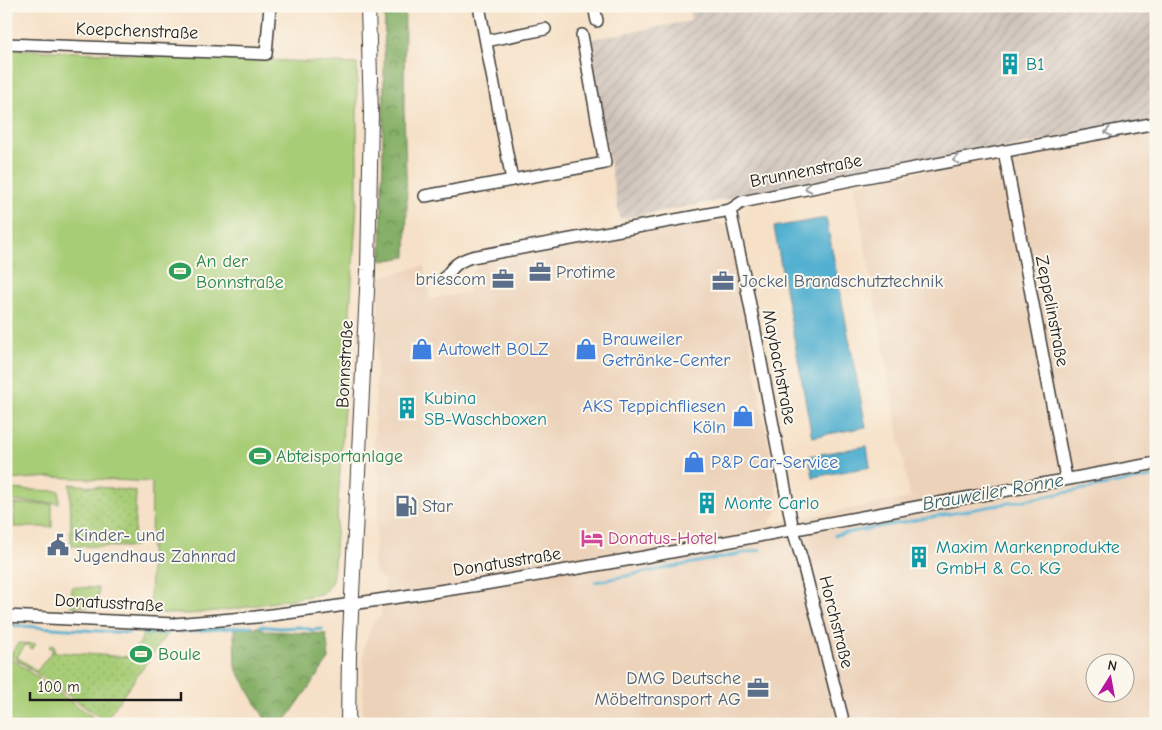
<svg xmlns="http://www.w3.org/2000/svg" width="1162" height="730" font-family="'Comic Neue',sans-serif">
  <defs>
    <pattern id="industrial-furrows" width="10" height="10" patternUnits="userSpaceOnUse" patternTransform="scale(1.25)"><rect width="10" height="10" fill="#cec2b9"/><path d="M-1 1l2-2M0 10L10 0M9 11l2-2" fill="none" stroke="#b0a69e"/></pattern>
    <pattern id="green-dots" width="8" height="8" patternUnits="userSpaceOnUse" patternTransform="scale(1.25)"><rect width="8" height="8" fill="#a8cd77"/><path d="M2 2h.1M6 6h.1" fill="none" stroke="#90af66" stroke-width="1.8" stroke-linecap="round"/></pattern>
    <pattern id="forest-crowns" width="20" height="18" patternUnits="userSpaceOnUse" patternTransform="scale(1.25)"><rect width="20" height="18" fill="#86b068"/><path d="M2 6a3 3 0 1 1 6 0M12 15a3 3 0 1 1 6 0" fill="none" stroke="#6d8e55"/></pattern>
  </defs>
  <rect width="100%" height="100%" fill="#fbf7ec"/>
  <filter id="ink" filterUnits="userSpaceOnUse"><feTurbulence type="fractalNoise" baseFrequency=".02" numOctaves="2"/><feDisplacementMap in="SourceGraphic" scale="10" xChannelSelector="R" yChannelSelector="G"/><feConvolveMatrix kernelMatrix="1 2 1 2 8 2 1 2 1" color-interpolation-filters="sRGB"/></filter>
  <filter id="wash" filterUnits="userSpaceOnUse"><feTurbulence type="fractalNoise" baseFrequency=".0096" numOctaves="4" result="noise"/><feDisplacementMap in="SourceGraphic" scale="20" xChannelSelector="R" yChannelSelector="G"/><feGaussianBlur stdDeviation="1.12" result="paint"/><feColorMatrix in="noise" values="0 0 0 0 0 0 0 0 0 0 0 0 0 0 0 0 0 1.4 0 .05"/><feComposite in="paint" operator="in"/></filter>
  <g filter="url(#wash)">
    <rect width="100%" height="100%" fill="#f6e1c8"/>
    <!-- built -->
    <path fill="#ecd2b9" fill-rule="evenodd" d="M1156,129V724H362L364,645L373,624L381,617L385,581L375,572L373,565L380,488V475L376,461L374,444L379,277L424,266L430,299L469,292L468,282L470,275L475,268L483,264V262L708,221L720,223L727,228L731,237L779,502L777,514L767,524L910,498L854,184ZM1094,662H1124V692H1094Z"/>
    <!-- industrial -->
    <path fill="url(#industrial-furrows)" d="M689,6H1156V120L620,219L587,40L691,21Z"/>
    <!-- green -->
    <g fill="url(#green-dots)" stroke="#62744a">
      <path d="M70,484L136,491L134,547L71,546Z"/>
      <path d="M167,634L105,721L10,655L18,643L36,644L32,649L26,644L17,657L37,671L53,650L49,647L51,644L54,645V652L130,657L131,649C139,647 141,643 142,635Z"/>
    </g>
    <!-- forest -->
    <g fill="url(#forest-crowns)" stroke="#516642">
      <path d="M385,6H405L404,110L407,204L406,257L381,261Z"/>
      <path d="M258,627L267,631L326,634L329,659L283,724H268L235,667L234,629Z"/>
    </g>
    <!-- pitch -->
    <g fill="#a8cd77" stroke="#62744a">
      <path d="M6,49L357,64V202L334,565C333,578 332,587 320,594L235,609L189,614L150,613L152,482L52,477L6,480Z"/>
      <path d="M6,489L59,491V503L6,501Z"/>
      <rect x="14" y="504" width="38" height="23"/>
      <path d="M72,587L98,588V607L71,606Z"/>
      <path d="M6,655L94,718L89,724H6Z"/>
    </g>
    <!-- water -->
    <g fill="#52b0d0" stroke="#376676">
      <path d="M826,218L866,427L812,437L774,227Z"/>
      <path d="M867,446L870,467L813,477L809,456Z"/>
    </g>
    <g fill="none" stroke-linecap="round" stroke-linejoin="round">
      <!-- stream -->
      <g stroke="#52b0d0" stroke-width="3">
        <path d="M835,535L1156,476"/>
        <path d="M595,582L760,550"/>
        <path d="M6,625L129,633"/>
        <path d="M260,626L280,628L299,627L313,630L322,629"/>
        <path d="M181,632L252,626"/>
        <path d="M144,634L168,633"/>
      </g>
    </g>
  </g>
  <g filter="url(#ink)">
    <g fill="none" stroke-linecap="round" stroke-linejoin="round">
      <!-- minor casing -->
      <g stroke="#3d3a36" stroke-width="14">
        <g id="minor">
          <path d="M479,6L512,180"/>
          <path d="M594,6L597,21"/>
          <path d="M486,41L545,29"/>
          <path d="M6,44L266,54L270,6"/>
          <path d="M1004,151L1066,478"/>
          <path d="M425,196L605,163L582,35"/>
          <path d="M730,210L746,284L793,530L802,560L844,724"/>
          <path d="M445,278C453,266 458,261 472,257L730,210L742,202L856,179L1156,123"/>
          <path d="M6,616L174,624L256,617L325,608L479,585L644,557L1156,463"/>
        </g>
      </g>
      <!-- major casing -->
      <g stroke="#3d3a36" stroke-width="16">
        <path id="major" d="M348,724L349,655L368,270L371,114L368,6"/>
      </g>
      <!-- minor -->
      <use href="#minor" stroke="#fff" stroke-width="11"/>
      <!-- major -->
      <use href="#major" stroke="#fff" stroke-width="14"/>
    </g>
    <!-- one-way arrows -->
    <defs><path id="oneway-chevron" d="M-2-3.5L2.5 0L-2 3.5" fill="none" stroke-width="1.6" stroke-linecap="round" stroke-linejoin="round" transform="scale(1.25)"/></defs>
    <g stroke="#999">
      <use href="#oneway-chevron" transform="translate(1108 132) rotate(170)"/>
      <use href="#oneway-chevron" transform="translate(956 160) rotate(170)"/>
      <use href="#oneway-chevron" transform="translate(808 188) rotate(168)"/>
    </g>
  </g>
  <!-- icons -->
  <defs>
    <g id="building-bare" transform="scale(1.725)"><path d="M-4-6H4V6H1V3H-1V6H-4ZM-2.5-4.3h1.7v1.8h-1.7ZM.8-4.3h1.7v1.8H.8ZM-2.5-1h1.7V.8h-1.7ZM.8-1h1.7V.8H.8Z" fill="#0f9aa8" stroke="#fbf7ec" stroke-width="2.5" paint-order="stroke"/></g>
    <g id="stadium-bare" transform="scale(1.725)"><path d="M0-5a6.5 5 0 1 0 0 10a6.5 5 0 1 0 0-10ZM-3.5-1.8h7v3.6h-7Z" fill="#2e9e5b" stroke="#fbf7ec" stroke-width="2.5" paint-order="stroke"/></g>
    <g id="office-bare" transform="scale(1.725)"><path d="M-6-3h4V-5.5h4V-3h4V5H-6ZM-1-4.5V-3h2v-1.5ZM-6 0V1H6V0Z" fill="#5c6f8a" stroke="#fbf7ec" stroke-width="2.5" paint-order="stroke"/></g>
    <g id="shop-bare" transform="scale(1.725)"><path d="M-5-2.5h2.3a2.7 3.5 0 0 1 5.4 0H5L5.5 6h-11ZM-1.5-2.5h3a1.5 2.3 0 0 0-3 0Z" fill="#3f7fe0" stroke="#fbf7ec" stroke-width="2.5" paint-order="stroke"/></g>
    <g id="fuel-bare" transform="scale(1.725)"><path d="M-5.5-6h7V0h2V4h1.3V-2.5L3-4.5l.8-.8L6-3V5H2.5V1h-1V6h-7ZM-4.2-4.7v3.2H.2V-4.7Z" fill="#5c6f8a" stroke="#fbf7ec" stroke-width="2.5" paint-order="stroke"/></g>
    <g id="hotel-bare" transform="scale(1.725)"><path d="M-6-4.5h1.5V1H6V5H4.5V3h-9V5H-6ZM-4 0a1.8 1.8 0 1 1 3.6 0ZM.5 0V-2.5h3Q6-2.5 6 0Z" fill="#d1479c" stroke="#fbf7ec" stroke-width="2.5" paint-order="stroke"/></g>
    <g id="civic-bare" transform="scale(1.725)"><path d="M-.6-6.5H3V-4.5H.6V-3L4-1V1h2V6H-6V1h2V-1L-.6-3ZM-1.2 2.5V6h2.4V2.5Z" fill="#5c6f8a" stroke="#fbf7ec" stroke-width="2.5" paint-order="stroke"/></g>
  </defs>
  <g fill-rule="evenodd">
    <use href="#building-bare" x="1010" y="64"/>
    <use href="#stadium-bare" x="180" y="271"/>
    <use href="#office-bare" x="540" y="272"/>
    <use href="#office-bare" x="503" y="279"/>
    <use href="#office-bare" x="723" y="281"/>
    <use href="#shop-bare" x="422" y="349"/>
    <use href="#shop-bare" x="586" y="349"/>
    <use href="#building-bare" x="407" y="408"/>
    <use href="#shop-bare" x="743" y="416"/>
    <use href="#stadium-bare" x="260" y="456"/>
    <use href="#shop-bare" x="694" y="462"/>
    <use href="#building-bare" x="707" y="503"/>
    <use href="#fuel-bare" x="406" y="506"/>
    <use href="#hotel-bare" x="592" y="538"/>
    <use href="#civic-bare" x="58" y="545"/>
    <use href="#building-bare" x="919" y="557"/>
    <use href="#stadium-bare" x="141" y="654"/>
    <use href="#office-bare" x="758" y="688"/>
  </g>
  <g text-anchor="middle" dominant-baseline="central" stroke-width="4" stroke-linejoin="round" paint-order="stroke">
    <!-- street labels -->
    <g font-size="18" fill="#1c1c1c" stroke="#fbf7ec">
      <text transform="translate(137 31) rotate(2)">Koepchenstraße</text>
      <text transform="translate(806 171) rotate(-11)">Brunnenstraße</text>
      <text transform="translate(1052 311) rotate(79)">Zeppelinstraße</text>
      <text transform="translate(345 364) rotate(-87)">Bonnstraße</text>
      <text transform="translate(779 367) rotate(79)">Maybachstraße</text>
      <text transform="translate(507 562) rotate(-9)">Donatusstraße</text>
      <text transform="translate(109 603) rotate(3)">Donatusstraße</text>
      <text transform="translate(836 622) rotate(76)">Horchstraße</text>
    </g>
    <!-- culture labels -->
    <g font-size="18" fill="#0d838f" stroke="#fbf7ec" text-anchor="start">
      <text x="1026" y="64">B1</text>
      <text x="424" y="398">Kubina<tspan x="424" dy="21">SB-Waschboxen</tspan></text>
      <text x="724" y="503">Monte Carlo</text>
      <text x="936" y="547">Maxim Markenprodukte<tspan x="936" dy="21">GmbH &amp; Co. KG</tspan></text>
    </g>
    <!-- leisure labels -->
    <g font-size="18" fill="#27864d" stroke="#fbf7ec" text-anchor="start">
      <text x="196" y="261">An der<tspan x="196" dy="21">Bonnstraße</tspan></text>
      <text x="276" y="456">Abteisportanlage</text>
      <text x="158" y="654">Boule</text>
    </g>
    <!-- service labels -->
    <g font-size="18" fill="#4e5e75" stroke="#fbf7ec" text-anchor="start">
      <text x="556" y="272">Protime</text>
      <text x="486" y="279" text-anchor="end">briescom</text>
      <text x="740" y="281">Jockel Brandschutztechnik</text>
      <text x="422" y="506">Star</text>
      <text x="74" y="535">Kinder- und<tspan x="74" dy="21">Jugendhaus Zahnrad</tspan></text>
      <text x="741" y="678" text-anchor="end">DMG Deutsche<tspan x="741" dy="21">Möbeltransport AG</tspan></text>
    </g>
    <!-- shop labels -->
    <g font-size="18" fill="#366cbe" stroke="#fbf7ec" text-anchor="start">
      <text x="602" y="339">Brauweiler<tspan x="602" dy="21">Getränke-Center</tspan></text>
      <text x="438" y="349">Autowelt BOLZ</text>
      <text x="726" y="406" text-anchor="end">AKS Teppichfliesen<tspan x="726" dy="21">Köln</tspan></text>
      <text x="711" y="462">P&amp;P Car-Service</text>
    </g>
    <!-- hotel labels -->
    <g font-size="18" fill="#b23c85" stroke="#fbf7ec" text-anchor="start">
      <text x="608" y="538">Donatus-Hotel</text>
    </g>
    <!-- water labels -->
    <g font-size="19" font-style="italic" fill="#345f6d" stroke="#fbf7ec">
      <text transform="translate(993 492) rotate(-10)">Brauweiler Ronne</text>
    </g>
  </g>
  <!-- margin -->
  <rect width="1162" height="730" fill="none" stroke="#fbf7ec" stroke-width="25"/>
  <!-- north arrow -->
  <g transform="translate(1110 678) rotate(11)"><circle r="24" fill="#fbf7ec" stroke="#a29f99"/>
  <path d="M0-4L9 19L0 12L-9 19Z" fill="#b5179e"/>
  <text y="-8" font-size="14" font-weight="bold" text-anchor="middle" fill="#1c1c1c">N</text>
  </g>
  <!-- scale -->
  <path d="M30 692v8h151v-8" fill="none" stroke="#1c1c1c" stroke-width="2.5"/>
  <text x="38" y="692" font-size="15" fill="#1c1c1c" stroke="#fbf7ec" stroke-width="4" paint-order="stroke">100 m</text>
</svg>
